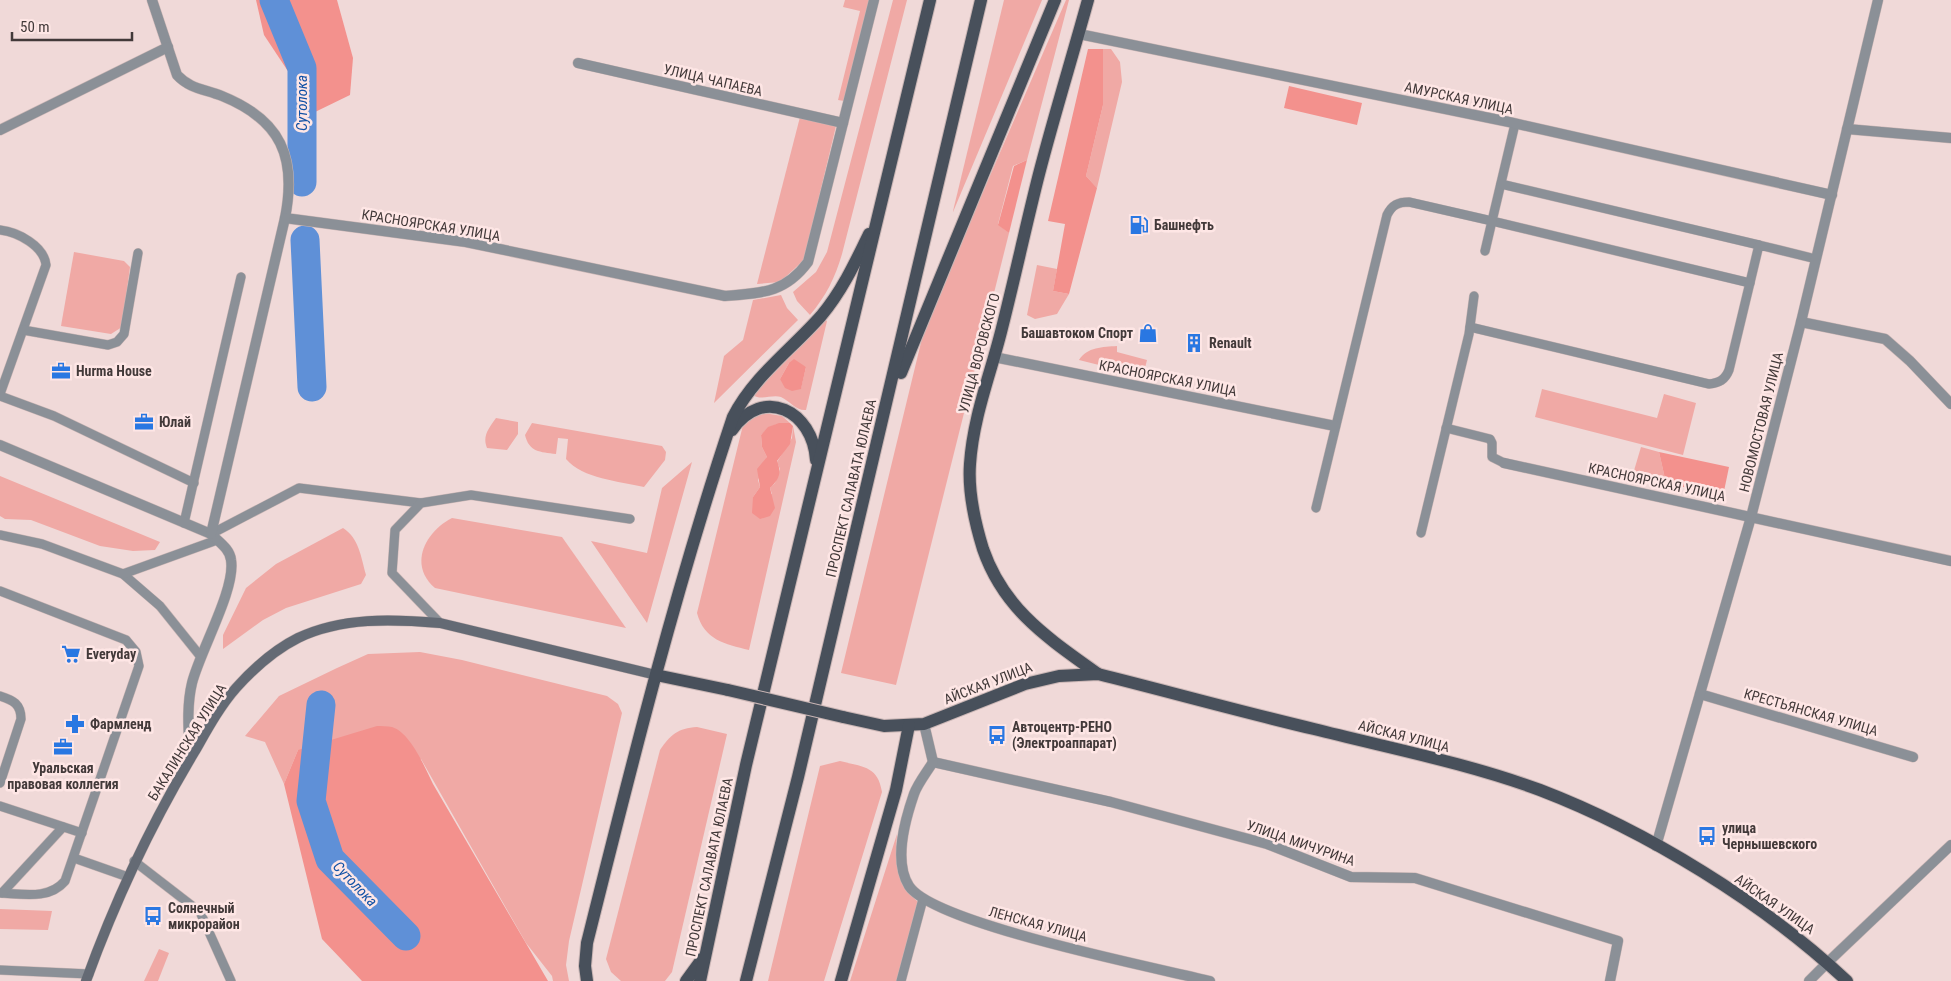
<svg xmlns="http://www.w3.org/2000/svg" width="1951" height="981" font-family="'Roboto Condensed',sans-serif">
  <rect width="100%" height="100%" fill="#f0d9d8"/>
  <!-- green -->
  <g fill="#f0a9a5" fill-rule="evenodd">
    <path d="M845,0H871L844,101L838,100L860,11L843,7Z"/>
    <path d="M893,0H907L842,254C835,278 826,296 810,315L797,301L793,292L816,272L827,252Z"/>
    <path d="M1004,0H1042L953,212V211Z"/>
    <path d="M1066,0H1069L1027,160L1013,166L998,224L1009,233L896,685L841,673L925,326Z"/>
    <path d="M1103,49H1111L1120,62L1122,82L1097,188L1086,176L1103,105Z"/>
    <path d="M800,117L836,126L804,260L780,282L757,284Z"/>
    <path d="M74,252L124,261L130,267L122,327L111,334L61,326Z"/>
    <path d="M1037,265L1057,269L1053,291L1069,294L1057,314L1035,319L1027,315Z"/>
    <path d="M781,295L787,308L798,320L714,403L724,356L743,340L753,300Z"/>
    <path d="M824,320L827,321L806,410C796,411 790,401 781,397C772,394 761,401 753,395L756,390ZM789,363L806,367L801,388L780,379Z"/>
    <path d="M1117,346V352L1147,360L1143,376L1079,360C1087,347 1103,347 1117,346Z"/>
    <path d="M1542,389L1657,418L1664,394L1696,403L1683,455L1535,417Z"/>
    <path d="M764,413L782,416L790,423C777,423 770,425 761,435L762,447L767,457L758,480L760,487L753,497L772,494L770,488L775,483L780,469L777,462L792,438L793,426L796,442L749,650C725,644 704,640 697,613L743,425L756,415Z"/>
    <path d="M496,418L518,422V434L507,450L487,448C482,436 489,428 496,418Z"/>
    <path d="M532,423L662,446L666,452L665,460L644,487C619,481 583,479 566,459L568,439L558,438L556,454C540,452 529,452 525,435Z"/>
    <path d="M1641,447L1659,452L1666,483L1633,474Z"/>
    <path d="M692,462L647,623L591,541L647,553L662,488Z"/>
    <path d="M0,476L160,542L155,550L133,551L100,546L31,520L5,519L0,516Z"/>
    <path d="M452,518L562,537L626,628L435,588C408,565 425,532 452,518Z"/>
    <path d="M343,528C359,538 361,557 366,575L361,584L286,608L263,620L223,649V635L246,588L276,564Z"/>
    <path d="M420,652L462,660L607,696L618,704L622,713L569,941L566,965L569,981H553L552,976L526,943L421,759L298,750L284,784L265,742L245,736L279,696L337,668L368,654Z"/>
    <path d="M697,727L727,734L672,972L665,981H621L611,972L606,959L660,750C670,735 678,728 697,727Z"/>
    <path d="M840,761C863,767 878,766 882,792L824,981H768L820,766Z"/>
    <path d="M897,834C895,865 895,880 918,902L898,981H850Z"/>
    <path d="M0,909L52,911L48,930L0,929Z"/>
    <path d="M159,949L169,953L158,981H144Z"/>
  </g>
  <!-- forest -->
  <g fill="#f3918d">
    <path d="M256,0H337L353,58L350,95L315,112L264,35Z"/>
    <path d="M1088,49H1103V105L1086,176L1097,188L1069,294L1053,291L1065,224L1048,221Z"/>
    <path d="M1289,86L1362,103L1357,125L1284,108Z"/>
    <path d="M1027,160L1009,233L998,225L1014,166Z"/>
    <path d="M794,359L806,367L801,389L792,391L785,388L780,379L789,363Z"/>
    <path d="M779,423H790L793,426L790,444L777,461C782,473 779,479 770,488L775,508L770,516L760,519L752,513L753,497L760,487L757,469L767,457L762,447L761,435L768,427Z"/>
    <path d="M1659,452L1729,467L1723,496L1666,483Z"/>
    <path d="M377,726C381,726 388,726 392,727C411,733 425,768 433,784L548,981H362L322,939L284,784L298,750Z"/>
  </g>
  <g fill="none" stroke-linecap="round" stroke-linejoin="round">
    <!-- river -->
    <g stroke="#5f90d7" stroke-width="29">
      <path d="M274,0L302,68V182"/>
      <path d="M305,240L312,387"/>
      <path d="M321,705L311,801L330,859L406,936"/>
    </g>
    <!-- service casing -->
    <g stroke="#cab6b5" stroke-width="10">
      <g id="service">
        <path d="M1515,124L1492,221L1750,283"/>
        <path d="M1501,184L1759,245"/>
        <path d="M0,230C18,232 44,246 46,265L0,394"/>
        <path d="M1470,327L1709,384C1719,383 1725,380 1729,370L1759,245L1816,259"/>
        <path d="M23,330L108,345L117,342L124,334L138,253"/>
        <path d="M0,396L54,416L194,483"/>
        <path d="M1446,428L1490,439L1492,443V457L1504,463"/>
        <path d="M1316,508L1387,215C1392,205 1398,202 1409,202L1492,221L1485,251"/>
        <path d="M184,523L241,277"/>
        <path d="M1421,533L1469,334L1474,296"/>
        <path d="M211,534L299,488L421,503"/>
        <path d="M0,535L42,544L123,574L160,606L201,657"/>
        <path d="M123,574L217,540"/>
        <path d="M0,591L126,640L136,652L139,666L65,881C49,900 23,894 0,893"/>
        <path d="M440,623L392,573L395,530L421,503L471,495L630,519"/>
        <path d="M0,696C13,700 21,704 21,719L0,783"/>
        <path d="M0,806L82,833"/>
        <path d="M74,858L128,877"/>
        <path d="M134,861L200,912L231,981"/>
        <path d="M2,893L63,827"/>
        <path d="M0,970L89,974"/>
        <path d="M901,981L923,899"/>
      </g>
    </g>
    <!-- minor casing -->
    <g stroke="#cab6b5" stroke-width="11">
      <g id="minor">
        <path d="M152,0L177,75C190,89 205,89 222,96C281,120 297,157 285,218L466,242L725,296C762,293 785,293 808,262L874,0"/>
        <path d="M1079,34L1509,122L1832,195"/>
        <path d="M578,63L843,123"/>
        <path d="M1847,129L1951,138"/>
        <path d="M0,130L168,47"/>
        <path d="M1801,322L1885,339L1910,361L1951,404"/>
        <path d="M994,357L1335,426"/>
        <path d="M0,445L211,534C219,542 230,549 231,560C236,589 200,651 192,683C186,708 189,734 190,759"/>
        <path d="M1504,463L1951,561"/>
        <path d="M211,534L285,218"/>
        <path d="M1700,694L1913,757"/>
        <path d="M924,724L933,762"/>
        <path d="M933,762L1111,802L1267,844L1351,877L1415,878L1618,941L1610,981"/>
        <path d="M933,762C927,772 918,783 914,794C905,820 893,861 909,886C934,924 1157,968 1210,981"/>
        <path d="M1656,846L1751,517L1801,322L1878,0"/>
        <path d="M1809,981L1827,963"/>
      </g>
    </g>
    <!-- tertiary casing -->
    <g stroke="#cab6b5" stroke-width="11">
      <path id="tertiary" d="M1827,963L1951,845"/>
    </g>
    <!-- secondary casing -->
    <g stroke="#cab6b5" stroke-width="11">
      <path id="secondary" d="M86,981C115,901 151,824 195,751C207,730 220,706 236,688C254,668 274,650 298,638C342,617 392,619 440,623L656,675"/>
    </g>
    <!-- primary casing -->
    <g stroke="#cab6b5" stroke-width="14">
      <g id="primary">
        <path d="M1088,0C1072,58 1054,116 1039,174C1026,225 1015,277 1002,328C991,373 973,417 970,464C968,491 975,523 983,549C1004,610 1048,638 1098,674"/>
        <path d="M901,373L1055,0"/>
        <path d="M732,430C763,385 813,411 816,460"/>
        <path d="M656,675L728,690"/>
        <path d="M843,717L884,726L924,724L1025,684L1059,676L1098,674C1170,692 1242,712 1314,729C1389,748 1467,763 1540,790C1647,831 1764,903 1847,981"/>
        <path d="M587,981L585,966L587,943C631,767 675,590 733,417C754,376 791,350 821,316C842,291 855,263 869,234"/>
        <path d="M686,981L702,959"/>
        <path d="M700,981L746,765L930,0"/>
        <path d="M746,981L798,777L981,0"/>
        <path d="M841,981L896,790L909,725"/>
      </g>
    </g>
    <!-- service -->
    <use href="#service" stroke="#8b9097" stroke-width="9"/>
    <!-- minor -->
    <use href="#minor" stroke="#8b9097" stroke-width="10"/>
    <!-- tertiary -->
    <use href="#tertiary" stroke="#8b9097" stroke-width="10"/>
    <!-- secondary -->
    <use href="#secondary" stroke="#646a74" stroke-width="10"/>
    <!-- primary -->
    <use href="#primary" stroke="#48505b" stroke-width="12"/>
    <!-- primary-bridge casing -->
    <g stroke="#cab6b5" stroke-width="14" stroke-linecap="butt">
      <path id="primary-bridge" d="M728,690L843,717"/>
    </g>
    <!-- primary-bridge -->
    <use href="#primary-bridge" stroke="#48505b" stroke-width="12"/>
  </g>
  <!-- icons -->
  <defs>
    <g id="fuel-bare" transform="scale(1.5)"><path d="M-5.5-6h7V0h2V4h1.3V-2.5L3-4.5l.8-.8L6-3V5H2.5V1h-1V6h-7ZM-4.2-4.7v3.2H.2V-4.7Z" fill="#2977e2" stroke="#fee6e5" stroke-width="2.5" paint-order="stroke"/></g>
    <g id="shop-bare" transform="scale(1.5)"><path d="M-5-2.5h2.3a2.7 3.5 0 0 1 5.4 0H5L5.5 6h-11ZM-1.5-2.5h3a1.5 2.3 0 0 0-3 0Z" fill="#2977e2" stroke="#fee6e5" stroke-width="2.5" paint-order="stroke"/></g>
    <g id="building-bare" transform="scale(1.5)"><path d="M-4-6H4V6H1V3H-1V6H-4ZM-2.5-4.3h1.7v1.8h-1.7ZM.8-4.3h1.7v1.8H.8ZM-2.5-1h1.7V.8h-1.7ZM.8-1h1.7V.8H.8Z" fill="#2977e2" stroke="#fee6e5" stroke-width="2.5" paint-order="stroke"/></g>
    <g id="office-bare" transform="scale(1.5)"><path d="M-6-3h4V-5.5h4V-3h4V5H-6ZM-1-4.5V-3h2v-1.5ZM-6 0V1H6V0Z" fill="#2977e2" stroke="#fee6e5" stroke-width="2.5" paint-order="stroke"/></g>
    <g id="supermarket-bare" transform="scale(1.5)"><path d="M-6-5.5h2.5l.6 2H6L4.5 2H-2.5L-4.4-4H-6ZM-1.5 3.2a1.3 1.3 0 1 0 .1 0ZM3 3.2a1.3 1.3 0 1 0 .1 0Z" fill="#2977e2" stroke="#fee6e5" stroke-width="2.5" paint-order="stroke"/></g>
    <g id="pharmacy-bare" transform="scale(1.5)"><path d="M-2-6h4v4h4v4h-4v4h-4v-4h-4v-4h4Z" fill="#2977e2" stroke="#fee6e5" stroke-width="2.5" paint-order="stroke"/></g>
    <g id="bus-bare" transform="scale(1.5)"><path d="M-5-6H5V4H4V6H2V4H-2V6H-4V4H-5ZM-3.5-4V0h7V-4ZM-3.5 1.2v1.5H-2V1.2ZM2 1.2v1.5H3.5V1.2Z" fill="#2977e2" stroke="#fee6e5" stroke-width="2.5" paint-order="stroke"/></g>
  </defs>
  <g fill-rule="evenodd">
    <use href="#fuel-bare" x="1139" y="225"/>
    <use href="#shop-bare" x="1148" y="333"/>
    <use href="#building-bare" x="1194" y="343"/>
    <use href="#office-bare" x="61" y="371"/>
    <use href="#office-bare" x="144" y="422"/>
    <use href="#supermarket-bare" x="71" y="654"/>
    <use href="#pharmacy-bare" x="75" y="724"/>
    <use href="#bus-bare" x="997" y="735"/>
    <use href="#office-bare" x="63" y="747"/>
    <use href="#bus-bare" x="1707" y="836"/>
    <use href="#bus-bare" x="153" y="916"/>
  </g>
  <g text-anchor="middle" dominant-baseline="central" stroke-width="5" stroke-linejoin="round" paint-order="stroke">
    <!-- street labels -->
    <g font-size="14" fill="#423939" stroke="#fee6e5">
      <text transform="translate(713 80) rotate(13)">УЛИЦА ЧАПАЕВА</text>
      <text transform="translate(1459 98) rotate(12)">АМУРСКАЯ УЛИЦА</text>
      <text transform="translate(431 225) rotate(9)">КРАСНОЯРСКАЯ УЛИЦА</text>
      <text transform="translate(979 353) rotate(-75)">УЛИЦА ВОРОВСКОГО</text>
      <text transform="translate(1168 378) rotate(11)">КРАСНОЯРСКАЯ УЛИЦА</text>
      <text transform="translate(1761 422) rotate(-76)">НОВОМОСТОВАЯ УЛИЦА</text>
      <text transform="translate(1657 482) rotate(12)">КРАСНОЯРСКАЯ УЛИЦА</text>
      <text transform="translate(851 488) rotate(-77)">ПРОСПЕКТ САЛАВАТА ЮЛАЕВА</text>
      <text transform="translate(988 683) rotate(-21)">АЙСКАЯ УЛИЦА</text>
      <text transform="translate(1811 712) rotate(16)">КРЕСТЬЯНСКАЯ УЛИЦА</text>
      <text transform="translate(1404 736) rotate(14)">АЙСКАЯ УЛИЦА</text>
      <text transform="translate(187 742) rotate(-58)">БАКАЛИНСКАЯ УЛИЦА</text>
      <text transform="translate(1301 843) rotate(19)">УЛИЦА МИЧУРИНА</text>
      <text transform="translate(709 867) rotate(-78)">ПРОСПЕКТ САЛАВАТА ЮЛАЕВА</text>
      <text transform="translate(1775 904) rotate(35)">АЙСКАЯ УЛИЦА</text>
      <text transform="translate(1038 924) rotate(15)">ЛЕНСКАЯ УЛИЦА</text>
    </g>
    <!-- poi labels -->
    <g font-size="14" font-weight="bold" fill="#423939" stroke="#fee6e5" text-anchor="start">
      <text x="1154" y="225">Башнефть</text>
      <text x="1133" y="333" text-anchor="end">Башавтоком Спорт</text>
      <text x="1209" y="343">Renault</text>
      <text x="76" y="371">Hurma House</text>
      <text x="159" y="422">Юлай</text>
      <text x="86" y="654">Everyday</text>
      <text x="90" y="724">Фармленд</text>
      <text x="1012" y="727">Автоцентр-РЕНО<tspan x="1012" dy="16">(Электроаппарат)</tspan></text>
      <text x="63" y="768" text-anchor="middle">Уральская<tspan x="63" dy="16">правовая коллегия</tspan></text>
      <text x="1722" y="828">улица<tspan x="1722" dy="16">Чернышевского</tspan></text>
      <text x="168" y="908">Солнечный<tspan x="168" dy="16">микрорайон</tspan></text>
    </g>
    <!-- water labels -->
    <g font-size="15" font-style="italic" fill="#1151a5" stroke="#fee6e5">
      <text transform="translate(302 103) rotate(-90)">Сутолока</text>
      <text transform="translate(355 884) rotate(46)">Сутолока</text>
    </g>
  </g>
  <!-- scale -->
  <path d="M12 32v8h120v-8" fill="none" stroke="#423939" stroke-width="2.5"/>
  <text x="20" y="32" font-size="15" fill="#423939" stroke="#fee6e5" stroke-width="4" paint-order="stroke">50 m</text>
</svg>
